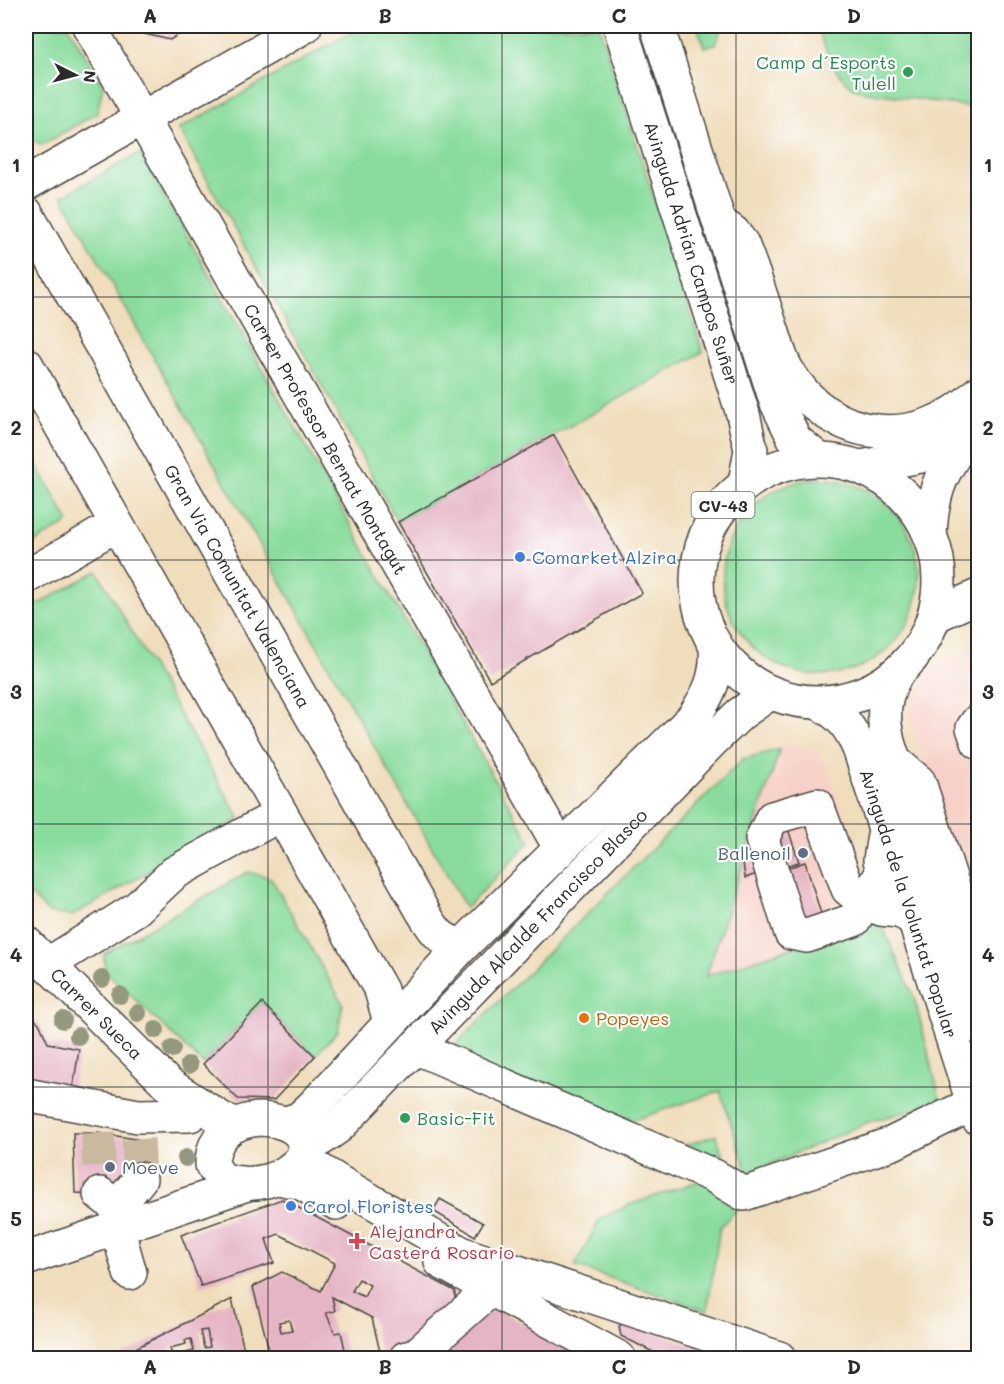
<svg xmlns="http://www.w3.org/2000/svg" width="1004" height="1384" font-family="Mali,sans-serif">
  <rect width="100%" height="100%" fill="#fff"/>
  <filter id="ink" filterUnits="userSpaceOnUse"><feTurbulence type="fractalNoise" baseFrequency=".0167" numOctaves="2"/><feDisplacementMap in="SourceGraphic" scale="12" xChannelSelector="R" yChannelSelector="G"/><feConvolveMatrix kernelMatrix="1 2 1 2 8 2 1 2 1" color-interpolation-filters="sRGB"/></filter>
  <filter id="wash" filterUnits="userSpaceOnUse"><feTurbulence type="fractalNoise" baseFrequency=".008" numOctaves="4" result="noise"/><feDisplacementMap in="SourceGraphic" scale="24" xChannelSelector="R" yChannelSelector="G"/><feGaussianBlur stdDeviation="1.35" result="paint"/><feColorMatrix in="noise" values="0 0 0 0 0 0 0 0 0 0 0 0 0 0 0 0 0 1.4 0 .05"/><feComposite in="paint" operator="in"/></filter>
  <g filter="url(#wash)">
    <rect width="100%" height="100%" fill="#f0ddbc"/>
    <!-- built -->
    <g fill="#f7d1c8">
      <path d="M978,646V925L908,712L931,668Z"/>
      <path d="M789,746L819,751L857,845L879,919L705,976L780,749Z"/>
    </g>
    <!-- green -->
    <g fill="#89dc9d" stroke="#5a8464" stroke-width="1.5">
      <path d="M26,26H68L103,86L97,113L42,145L31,139L26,129Z"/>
      <path d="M363,26H599L703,352L398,522L179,129Z"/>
      <path d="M697,26H723L715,44L704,47Z"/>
      <path d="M816,26H978V108L860,91C832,78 828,50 816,26Z"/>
      <path d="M140,153L530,842L466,908L62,196Z"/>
      <path d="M26,446L69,522L26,548Z"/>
      <circle cx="821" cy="577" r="98"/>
      <path d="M97,571L240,819L72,916L49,913L26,890V611Z"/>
      <path d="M780,749L706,976L879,919L914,997L941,1103L871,1121L748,1174L720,1091L630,1121L628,1115L632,1140L446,1054L743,759Z"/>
      <path d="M248,872L271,878L343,1004L338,1031L315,1056L262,1003L203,1064L105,971L104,954Z"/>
      <path d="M716,1135L729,1173L674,1149Z"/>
      <path d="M714,1176L739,1207L720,1227L707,1311L575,1266L600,1219L629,1205Z"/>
    </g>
    <g id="blocks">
      <!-- building -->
      <g fill="#e5b4c5" fill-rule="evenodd">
        <path d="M140,26H192L170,40L145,34Z"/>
        <path d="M554,435L642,593L490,681L398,522Z"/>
        <path d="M781,808L799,862L779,868L762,815Z"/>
        <path d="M752,859L757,874L745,878L743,862Z"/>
        <path d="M805,862L822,917L802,924L784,869Z"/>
        <path d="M262,1003L315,1056L274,1100L238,1099L203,1064Z"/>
        <path d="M26,1012L39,1023L48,1043L79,1049L73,1088L26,1083Z"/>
        <path d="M26,1119H28L31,1206L26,1207Z"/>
        <path d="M73,1133H98L148,1141L150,1175L100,1194L75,1193Z"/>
        <path d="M282,1199L455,1291V1301L408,1350L381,1356L372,1318L332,1297L335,1311L326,1313L335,1333L341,1332L347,1358H271L253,1287L282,1272L321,1291L335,1263L279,1234L266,1239L274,1263L201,1286L181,1235ZM359,1279L370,1285L364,1297L352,1291ZM289,1320L292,1330L281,1332L279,1322Z"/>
        <path d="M440,1199L483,1223L475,1236L433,1211Z"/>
        <path d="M232,1299L246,1358H116L211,1310ZM207,1330L210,1347L204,1348L200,1331ZM191,1339L194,1351L172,1356L170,1348L186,1344L185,1340Z"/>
        <path d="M494,1308L588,1358H435Z"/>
        <path d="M623,1322H629L727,1358H665L621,1336L619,1327Z"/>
      </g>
    </g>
  </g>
  <g filter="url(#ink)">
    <use href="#blocks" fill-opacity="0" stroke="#494641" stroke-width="1.5"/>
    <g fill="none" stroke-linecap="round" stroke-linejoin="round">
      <!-- minor-tunnel -->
      <g stroke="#c9b99f" stroke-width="33" stroke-dasharray="33 16" stroke-linecap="butt">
        <path d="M98,1133L100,1194"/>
        <path d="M138,1139L140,1179"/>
      </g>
      <!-- minor casing -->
      <g stroke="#494641" stroke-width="36">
        <g id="minor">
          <path id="s1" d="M89,26L557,842L559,851"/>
          <path id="s2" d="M620,26L743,414L751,450L745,483"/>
          <path d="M657,26L776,401L795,440L817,458"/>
          <path d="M26,184L305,26"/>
          <path id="s3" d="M26,213L423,912C434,930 440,942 463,945"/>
          <path d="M26,364L381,990L390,1022"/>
          <path d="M26,577L116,525"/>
          <path d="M934,616L978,596"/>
          <path d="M978,721L973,728L978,742"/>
          <path d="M894,761L919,782L978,963"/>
          <path d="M885,829L880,860L883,871C874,888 863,904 854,920L807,936L791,933L762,839L772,818L817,805L848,889L864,902L881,909L899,911L915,919"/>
          <path id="s4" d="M26,943L168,1084L222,1119L235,1124"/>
          <path d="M47,965L136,909L174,873L281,814"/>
          <path d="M415,1047L714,1176L744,1194L893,1143L962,1109"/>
          <path d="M26,1095L138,1116L190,1115"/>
          <path d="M260,1119C283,1120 309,1128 304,1156C283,1182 252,1189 221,1179L212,1165C212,1136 232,1121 260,1119Z"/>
          <path d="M285,1123L299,1119L314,1105L463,945L693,718C709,694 718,677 716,648"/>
          <path id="s5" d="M305,1150L338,1127L713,740L740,714L770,693"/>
          <path d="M304,1156L318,1169L344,1185L463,1254L779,1358"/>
          <path d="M278,1178L301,1183L336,1203"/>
          <path d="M100,1194L117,1207L140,1179"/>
          <path d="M117,1227L130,1273"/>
          <path d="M26,1259L244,1185"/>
          <path d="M441,1262L619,1358"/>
          <path d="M406,1358L414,1357L490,1290"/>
        </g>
      </g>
      <!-- major casing -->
      <g stroke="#494641" stroke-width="36">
        <g id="major">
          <path d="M720,223L733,232L742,244C753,271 762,299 771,327C776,341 779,357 787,370C830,444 920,451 978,393"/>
          <circle cx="818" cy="581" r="121"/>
          <path d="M861,467L921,456L965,424"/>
          <path d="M930,535C932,486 944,469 971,430"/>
          <path d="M897,673C883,697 882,715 888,742L978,1027"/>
          <path id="s6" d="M819,703C842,715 851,728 860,751L978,1118"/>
        </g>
      </g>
      <!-- minor -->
      <use href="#minor" stroke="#fff" stroke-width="33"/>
      <!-- major -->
      <use href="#major" stroke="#fff" stroke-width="33"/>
    </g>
    <!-- trees -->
    <g fill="#93987f">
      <circle cx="102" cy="979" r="9"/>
      <circle cx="120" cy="995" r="9"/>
      <circle cx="138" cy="1013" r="9"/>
      <circle cx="63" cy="1020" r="9"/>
      <circle cx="156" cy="1030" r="9"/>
      <circle cx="78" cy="1036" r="9"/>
      <circle cx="172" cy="1049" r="9"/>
      <circle cx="189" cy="1065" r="9"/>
      <circle cx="186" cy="1158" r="9"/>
    </g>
  </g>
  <!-- grid -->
  <path fill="none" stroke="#2b2b2b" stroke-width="1.5" stroke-opacity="0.55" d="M268,26V1358M502,26V1358M736,26V1358M26,297H978M26,560H978M26,824H978M26,1087H978"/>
  <!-- markers -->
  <g fill="#2e9e5b" stroke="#fff" stroke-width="2">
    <circle cx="908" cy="72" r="6"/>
    <circle cx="405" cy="1118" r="6"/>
  </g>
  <g fill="#3f7fe0" stroke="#fff" stroke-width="2">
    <circle cx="520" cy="557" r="6"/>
    <circle cx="291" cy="1206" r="6"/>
  </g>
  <g fill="#5c6f8a" stroke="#fff" stroke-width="2">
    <circle cx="803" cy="853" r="6"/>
    <circle cx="110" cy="1167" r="6"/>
  </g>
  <circle fill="#e8710a" stroke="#fff" stroke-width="2" cx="584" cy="1018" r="6"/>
  <path fill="#e0444e" stroke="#fff" stroke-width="2" d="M354 1232h6v6h6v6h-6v6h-6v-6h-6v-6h6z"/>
  <g text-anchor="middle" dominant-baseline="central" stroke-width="4.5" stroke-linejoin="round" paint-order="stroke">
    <!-- shield labels -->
    <rect fill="#fff" stroke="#6b6b6b" stroke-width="1.5" x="691.5" y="492" width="63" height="26" rx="4.5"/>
    <g font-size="16" font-weight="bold" fill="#2b2b2b">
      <text x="723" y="505">CV-43</text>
    </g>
    <!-- leisure labels -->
    <g font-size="18" fill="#27864d" stroke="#fff" text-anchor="end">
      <text x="896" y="62">Camp d´Esports<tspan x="896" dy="21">Tulell</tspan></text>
      <text x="417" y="1118" text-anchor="start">Basic-Fit</text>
    </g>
    <!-- street labels -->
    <g font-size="18" fill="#2b2b2b" stroke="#fff">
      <text stroke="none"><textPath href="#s2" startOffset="238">Avinguda Adrián Campos Suñer</textPath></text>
      <text stroke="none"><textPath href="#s1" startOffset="476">Carrer Professor Bernat Montagut</textPath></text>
      <text stroke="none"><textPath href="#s3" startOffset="429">Gran Via Comunitat Valenciana</textPath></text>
      <text stroke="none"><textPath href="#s6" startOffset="225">Avinguda de la Voluntat Popular</textPath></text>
      <text stroke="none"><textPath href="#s5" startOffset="327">Avinguda Alcalde Francisco Blasco</textPath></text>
      <text stroke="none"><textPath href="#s4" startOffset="100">Carrer Sueca</textPath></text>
    </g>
    <!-- shop labels -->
    <g font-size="18" fill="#366cbe" stroke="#fff" text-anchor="start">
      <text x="532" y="557">Comarket Alzira</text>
      <text x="303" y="1206">Carol Floristes</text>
    </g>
    <!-- service labels -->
    <g font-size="18" fill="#4e5e75" stroke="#fff" text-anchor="end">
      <text x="791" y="853">Ballenoil</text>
      <text x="122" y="1167" text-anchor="start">Moeve</text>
    </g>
    <!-- food labels -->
    <g font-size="18" fill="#c56008" stroke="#fff" text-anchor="start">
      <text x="596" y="1018">Popeyes</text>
    </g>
    <!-- health labels -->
    <g font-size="18" fill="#be3a42" stroke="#fff" text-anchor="start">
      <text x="369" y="1231">Alejandra<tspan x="369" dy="21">Casterá Rosario</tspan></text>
    </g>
  </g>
  <!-- margin -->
  <rect width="1004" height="1384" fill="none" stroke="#fff" stroke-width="66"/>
  <!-- north arrow -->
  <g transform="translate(75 75) rotate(96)" stroke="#ffffff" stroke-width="4.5" paint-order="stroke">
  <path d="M0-4.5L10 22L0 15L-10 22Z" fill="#2b2b2b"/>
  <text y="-9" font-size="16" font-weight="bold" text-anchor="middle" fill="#2b2b2b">N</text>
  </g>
  <rect x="33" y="33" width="938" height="1318" fill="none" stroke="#2b2b2b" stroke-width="2"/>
  <g font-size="20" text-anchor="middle" font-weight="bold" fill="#2b2b2b">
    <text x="150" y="23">A</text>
    <text x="385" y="23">B</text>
    <text x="619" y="23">C</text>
    <text x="854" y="23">D</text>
    <text x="16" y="172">1</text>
    <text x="988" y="172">1</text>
    <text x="16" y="435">2</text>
    <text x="988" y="435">2</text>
    <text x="16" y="699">3</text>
    <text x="988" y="699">3</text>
    <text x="16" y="962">4</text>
    <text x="988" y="962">4</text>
    <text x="16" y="1226">5</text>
    <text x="988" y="1226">5</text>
    <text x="150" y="1374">A</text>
    <text x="385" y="1374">B</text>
    <text x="619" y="1374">C</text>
    <text x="854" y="1374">D</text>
  </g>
</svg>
